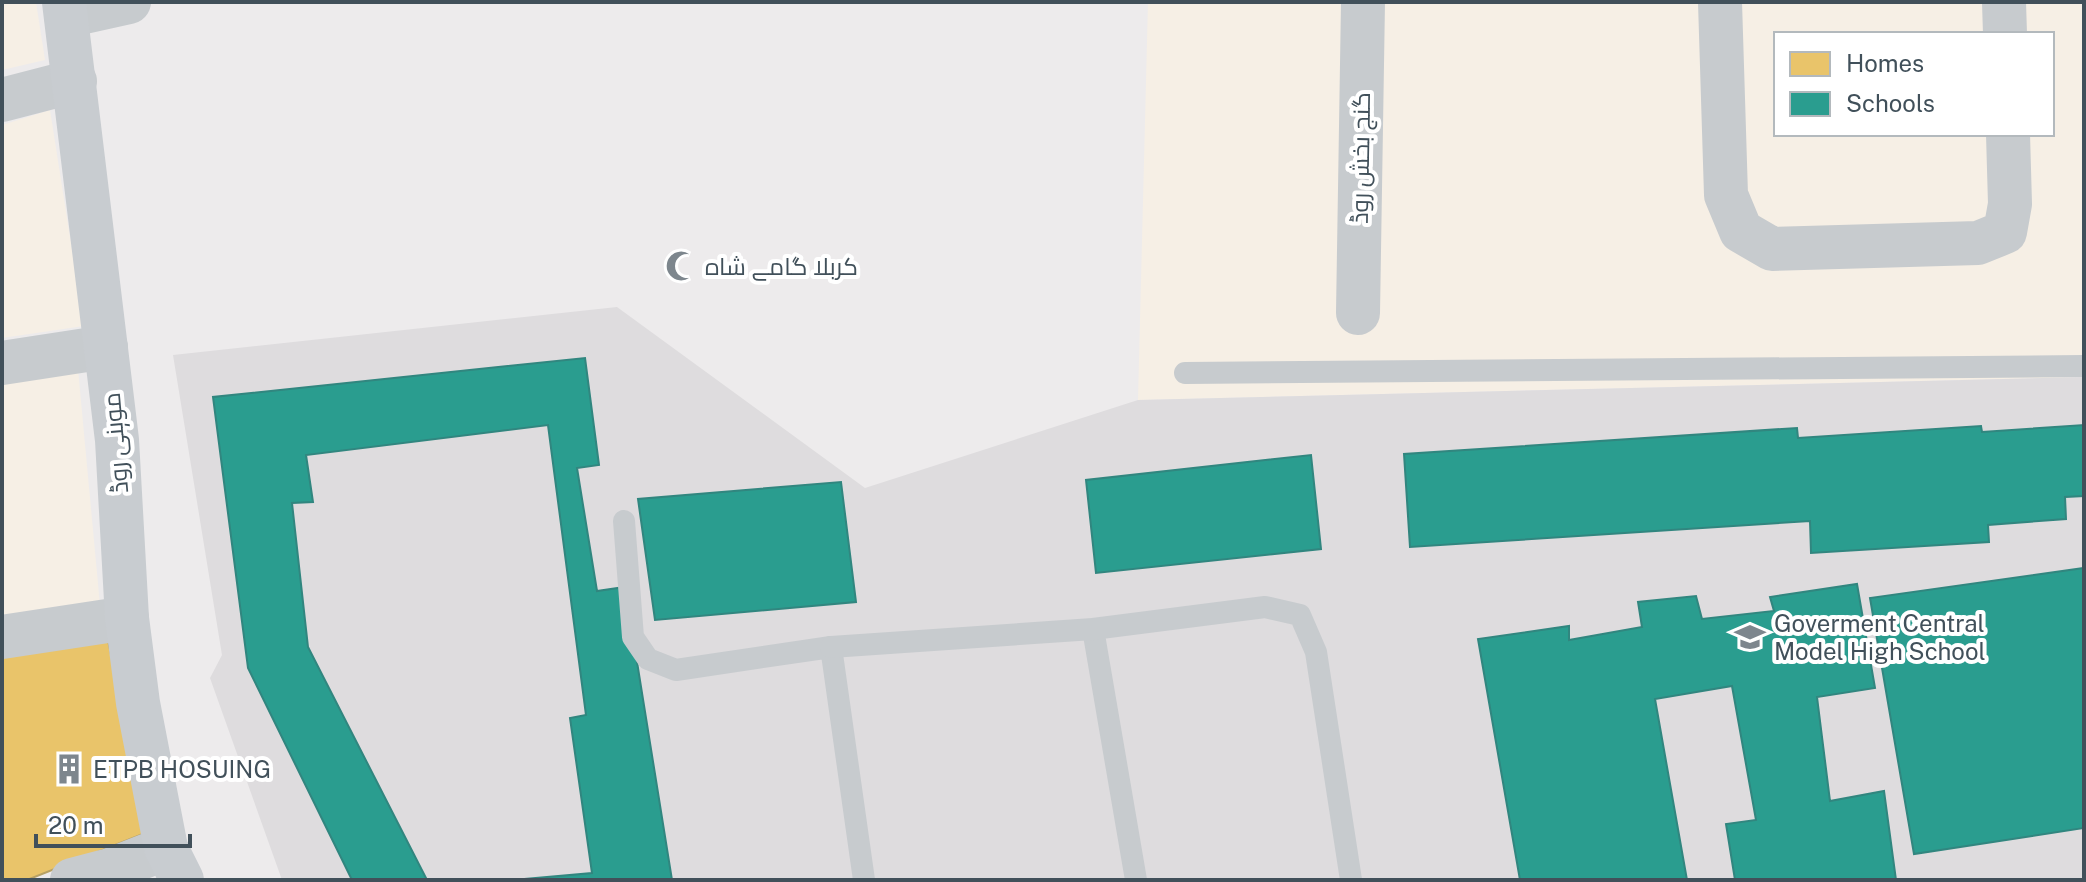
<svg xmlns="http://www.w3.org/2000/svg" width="2086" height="882" font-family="'Public Sans',Cairo,sans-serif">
  <rect width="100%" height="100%" fill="#edebec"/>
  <!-- commercial -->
  <g fill="#f6efe5" fill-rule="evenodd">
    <path d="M2,2H36L45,60L2,70Z"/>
    <path d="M1148,2H2084V377L1138,400ZM1776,34H2052V134H1776Z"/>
    <path d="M50,110L84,326L2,338V125Z"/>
    <path d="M78,369L100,605L2,620V384Z"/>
  </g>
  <!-- education -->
  <path fill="#dedcde" d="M617,307L865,488L1138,400L2084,377V880H282L210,678L222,655L173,355Z"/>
  <!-- homes -->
  <path fill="#e9c46a" stroke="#b7a165" stroke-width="2" d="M108,640L148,832L27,880H2V653Z"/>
  <!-- schools -->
  <g fill="#2a9d8f" stroke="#31867f" stroke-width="2">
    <path d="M585,358L599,465L577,468L597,591L625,587L672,880H513L592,873L570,718L586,715L548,425L306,455L313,502L292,503L308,647L427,880H352L248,668L213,397Z"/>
    <path d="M2084,425V496L2065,497L2066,519L1988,525L1989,542L1811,553L1810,521L1410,547L1404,454L1797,428L1798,438L1981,426L1982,432Z"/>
    <path d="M1311,455L1321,549L1096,573L1086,480Z"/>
    <path d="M841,482L856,602L655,620L638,499Z"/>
    <path d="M2084,568V828L1914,854L1870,598Z"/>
    <path d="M1857,584L1875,688L1817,697L1830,801L1884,791L1896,880H1735L1726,824L1756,820L1732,686L1655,699L1687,880H1520L1478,639L1569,626V640L1642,627L1638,602L1696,596L1702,619L1774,611L1770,597Z"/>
  </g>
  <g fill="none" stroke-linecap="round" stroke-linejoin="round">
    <!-- service -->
    <g stroke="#c7cbce" stroke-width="22">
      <path d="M1185,373L2084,366"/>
      <path d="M624,521L633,637L648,659L676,670L831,647L864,880"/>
      <path d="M1093,629L1136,880"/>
      <path d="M831,647L1093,629L1265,607L1300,615L1316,652L1351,880"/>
    </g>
    <!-- minor -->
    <g stroke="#c7cbce" stroke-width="44">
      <path d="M1720,2L1726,195L1741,231L1772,249L1978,243L2005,232L2010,204L2008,134"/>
      <path d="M2004,2L2005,34"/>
      <path d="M66,16L129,2"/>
      <path d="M2,100L75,81"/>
      <path d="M1358,313L1363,2"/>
      <path d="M2,363L106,347"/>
      <path d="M2,637L127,618"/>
      <path d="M72,880L110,870L166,848"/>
    </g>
    <!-- secondary -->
    <path stroke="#c8ccd0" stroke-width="44" d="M64,2L117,440L127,618L138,703L166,848L182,880"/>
  </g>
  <!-- icons -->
  <defs>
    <g id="mosque-bare" transform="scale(2.4)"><path d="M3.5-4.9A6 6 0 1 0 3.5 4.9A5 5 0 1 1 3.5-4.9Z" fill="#7d868d" stroke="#fff" stroke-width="2.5" paint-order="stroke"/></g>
    <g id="school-bare" transform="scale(2.4)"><path d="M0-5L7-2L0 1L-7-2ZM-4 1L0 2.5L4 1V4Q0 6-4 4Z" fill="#7d868d" stroke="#fff" stroke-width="2.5" paint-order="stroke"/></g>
    <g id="building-bare" transform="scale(2.4)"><path d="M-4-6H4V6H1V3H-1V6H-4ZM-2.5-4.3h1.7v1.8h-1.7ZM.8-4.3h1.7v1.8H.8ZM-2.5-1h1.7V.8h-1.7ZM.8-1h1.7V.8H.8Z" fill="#7d868d" stroke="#fff" stroke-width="2.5" paint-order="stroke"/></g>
  </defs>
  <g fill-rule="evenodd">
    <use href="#mosque-bare" x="681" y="266"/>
    <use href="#school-bare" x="1750" y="637"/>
    <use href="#building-bare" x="69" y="769"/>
  </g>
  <g text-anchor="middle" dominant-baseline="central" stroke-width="8" stroke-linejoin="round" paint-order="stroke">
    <!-- street labels -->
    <g font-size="24" fill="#41505a" stroke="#fff">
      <text transform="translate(1360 158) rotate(-89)">گنج بخش روڈ</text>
      <text transform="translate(115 443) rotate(-95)">موہنی روڈ</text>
    </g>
    <!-- poi labels -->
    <g font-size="24" fill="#41505a" stroke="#fff" text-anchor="start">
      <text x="705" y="266">کربلا گامے شاہ</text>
      <text x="1774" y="623">Goverment Central<tspan x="1774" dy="28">Model High School</tspan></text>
      <text x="93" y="769">ETPB HOSUING</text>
    </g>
  </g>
  <!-- border -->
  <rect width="2086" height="882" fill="none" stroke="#41505a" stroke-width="8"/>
  <!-- legend -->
  <rect x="1774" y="32" width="280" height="104" fill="#ffffff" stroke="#b3b9bd" stroke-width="2"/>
  <rect x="1790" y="52" width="40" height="24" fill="#e9c46a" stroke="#b3b9bd" stroke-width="2"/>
  <text x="1846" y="72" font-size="24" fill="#41505a">Homes</text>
  <rect x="1790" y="92" width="40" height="24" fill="#2a9d8f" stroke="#b3b9bd" stroke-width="2"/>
  <text x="1846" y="112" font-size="24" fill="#41505a">Schools</text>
  <!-- scale -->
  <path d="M36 834v12h154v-12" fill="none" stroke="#41505a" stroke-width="4"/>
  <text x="48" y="834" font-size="24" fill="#41505a" stroke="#ffffff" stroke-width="6" paint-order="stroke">20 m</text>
</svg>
